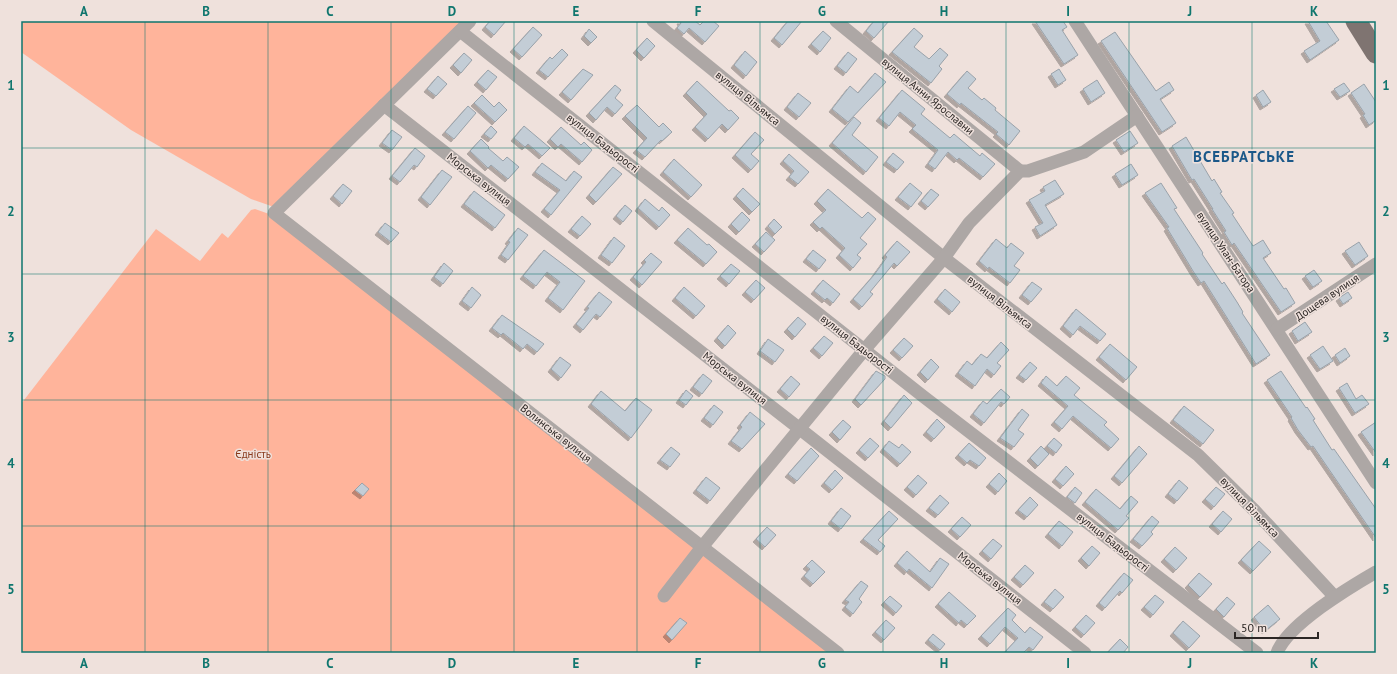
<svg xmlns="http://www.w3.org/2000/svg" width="1397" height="674" font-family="'PT Sans',sans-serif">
  <defs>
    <filter id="shadow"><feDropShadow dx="-3" dy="3" stdDeviation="0" flood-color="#0004"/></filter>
  </defs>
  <rect width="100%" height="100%" fill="#efe1dc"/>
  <!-- green -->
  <g fill="#ffb49b">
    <path d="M21,21H465L274,207L251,199L131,130L21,52Z"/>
    <path d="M255,209L272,215L832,653H21V404L156,229L200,261L222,233L228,238L251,210Z"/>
  </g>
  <!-- building -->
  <g fill="#c3cdd6" stroke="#99a2aa" filter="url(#shadow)">
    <path d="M490,21H506L494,35L485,27Z"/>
    <path d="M680,21H695L700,25L704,21H713L719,26L705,42L689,28L684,34L677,28L681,23Z"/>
    <path d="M788,21H802L782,45L774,38Z"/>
    <path d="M874,21H889L874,38L866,31Z"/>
    <path d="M1035,21H1063L1067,27L1062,30L1078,55L1064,64Z"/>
    <path d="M1308,21H1326L1339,40L1310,60L1304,51L1320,41Z"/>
    <path d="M533,27L542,35L522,57L513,49Z"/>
    <path d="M914,28L923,36L914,47L929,59L940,48L948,55L939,66L942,69L931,83L892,52Z"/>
    <path d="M589,29L597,37L591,43L584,36Z"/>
    <path d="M823,31L831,38L820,52L811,44Z"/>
    <path d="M1115,32L1156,91L1169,82L1174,90L1160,99L1176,123L1162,132L1101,41Z"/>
    <path d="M647,38L655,46L644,58L636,50Z"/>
    <path d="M562,49L568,55L548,77L539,70L550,57L552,59Z"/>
    <path d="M745,51L757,62L746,76L734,65Z"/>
    <path d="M848,52L857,59L846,73L837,66Z"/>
    <path d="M464,53L472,60L461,73L453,65Z"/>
    <path d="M583,69L593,75L571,100L562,92Z"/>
    <path d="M1059,69L1066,80L1058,85L1051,74Z"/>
    <path d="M488,70L497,77L486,90L477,82Z"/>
    <path d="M967,71L976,79L968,88L982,100L984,98L996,108L995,110L1020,131L1009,145L996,134L998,132L961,103L960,105L947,94Z"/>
    <path d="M875,73L886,82L848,122L832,109L850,86L858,93Z"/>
    <path d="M438,76L447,84L436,96L427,89Z"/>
    <path d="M1097,80L1105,93L1091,102L1083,89Z"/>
    <path d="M697,81L729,111L731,110L739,118L728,130L722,124L708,139L695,127L707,114L686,93Z"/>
    <path d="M1344,83L1350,91L1340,97L1334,89Z"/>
    <path d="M1364,84L1376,102V120L1369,125L1363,115L1365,114L1351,93Z"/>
    <path d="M615,85L621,90L615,98L623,105L615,114L607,107L596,120L589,113Z"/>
    <path d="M902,90L925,109L921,114L950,138L954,134L980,156L982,153L995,164L983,177L959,158L957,160L948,152L935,169L928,164L938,150L912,129L916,125L900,112L889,126L879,118Z"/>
    <path d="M1263,90L1271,102L1263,107L1256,95Z"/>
    <path d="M798,93L811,103L799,117L787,107Z"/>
    <path d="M482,95L494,107L499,102L507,110L495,122L474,103Z"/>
    <path d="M637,105L659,127L663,123L672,132L662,141L661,140L645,157L636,150L647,138L625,116Z"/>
    <path d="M468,106L476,113L454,139L445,132Z"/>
    <path d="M854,117L861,123L852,135L878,157L866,172L832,143Z"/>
    <path d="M491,126L497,132L491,139L484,134Z"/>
    <path d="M524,126L550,148L542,156L528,144L525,147L514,138Z"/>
    <path d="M561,127L581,145L584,142L592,150L582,162L561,144L558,147L550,139Z"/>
    <path d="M392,130L402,137L392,150L382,143Z"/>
    <path d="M1130,131L1138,143L1124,152L1116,140Z"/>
    <path d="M755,132L764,140L751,154L759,161L751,170L735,155Z"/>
    <path d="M1186,137L1212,181L1214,179L1222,192L1220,193L1234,213L1232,214L1253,246L1263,240L1271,253L1263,258L1284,289L1286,288L1295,303L1281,312L1234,243L1232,245L1224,232L1226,231L1212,209H1213L1194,179L1192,180L1172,146Z"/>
    <path d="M481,139L489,147L488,148L503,161L507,157L519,167L508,179L491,165L488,168L470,151Z"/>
    <path d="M415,148L425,156L417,167L414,165L400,182L392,176Z"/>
    <path d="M893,153L904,162L897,170L886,162Z"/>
    <path d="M789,154L809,172L798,184L789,177L794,171L783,161Z"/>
    <path d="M674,159L702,185L691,197L663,172Z"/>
    <path d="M542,163L566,181L574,171L582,177L551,215L544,209L560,190L535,172Z"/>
    <path d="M1131,164L1138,175L1122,185L1115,174Z"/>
    <path d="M613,167L622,174L596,202L589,195Z"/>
    <path d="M442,170L452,177L430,205L421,197Z"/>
    <path d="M1055,180L1064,194L1045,205L1057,225L1040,236L1035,227L1043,223L1029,200L1045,191L1043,187Z"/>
    <path d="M910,183L922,193L911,207L898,197Z"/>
    <path d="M1161,183L1177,208L1174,209L1203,253L1202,254L1222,284L1224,282L1237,302L1243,312L1242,313L1270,355L1256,364L1204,281L1201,283L1193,271L1167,228L1169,227L1145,193Z"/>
    <path d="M343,184L352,191L342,204L333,196Z"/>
    <path d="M743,188L760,204L752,212L736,196Z"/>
    <path d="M828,189L862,218L868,212L876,219L860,238L867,244L857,255L861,258L853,268L839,255L845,248L822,227L820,229L813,222L826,210L817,201Z"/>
    <path d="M931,189L939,195L928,207L921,201Z"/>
    <path d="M474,191L505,215L495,228L464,204Z"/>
    <path d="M645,199L659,211L662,207L670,215L659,227L638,208Z"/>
    <path d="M625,205L632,211L623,222L616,216Z"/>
    <path d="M742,212L750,220L739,232L731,224Z"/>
    <path d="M582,216L591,224L580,236L571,229Z"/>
    <path d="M774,219L782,227L775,234L768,226Z"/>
    <path d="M385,223L399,233L391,242L378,232Z"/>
    <path d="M518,228L528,235L508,260L501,255L510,242L508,241Z"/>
    <path d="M688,228L707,245L709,244L717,252L706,264L677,240Z"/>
    <path d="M766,232L775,240L764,252L755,244Z"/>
    <path d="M614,237L625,246L612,263L601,255Z"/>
    <path d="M996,239L1007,248L1011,243L1024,253L1014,266L1020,270L1010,283L989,267L988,269L979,261Z"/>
    <path d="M897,241L910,252L897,266L894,263L870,292L873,294L862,307L853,299L874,275L887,257L885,255Z"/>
    <path d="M1359,242L1368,256L1355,265L1345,251Z"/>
    <path d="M544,250L585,281L563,310L548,298L560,282L547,272L536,286L523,276Z"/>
    <path d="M813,250L826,260L819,269L806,259Z"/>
    <path d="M651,253L662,262L642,285L633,277L646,262L644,260Z"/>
    <path d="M444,263L453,271L443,284L434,277Z"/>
    <path d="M731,264L740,271L729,284L720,276Z"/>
    <path d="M1314,270L1322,281L1313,287L1305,276Z"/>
    <path d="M756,280L765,288L754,300L745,292Z"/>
    <path d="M823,280L840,294L833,303L827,298L825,300L814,291Z"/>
    <path d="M1032,282L1042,289L1031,302L1022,295Z"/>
    <path d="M472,287L481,295L471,308L462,301Z"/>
    <path d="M684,287L705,306L696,316L675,298Z"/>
    <path d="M945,289L960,302L952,312L937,299Z"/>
    <path d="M599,292L612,302L600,317L596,314L583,330L576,324L589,308L587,307Z"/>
    <path d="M1348,292L1352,298L1343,304L1339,298Z"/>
    <path d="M1076,309L1106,334L1100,341L1080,326L1073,335L1063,326Z"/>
    <path d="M502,315L544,344L537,352L527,344L523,349L503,333L501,335L492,328Z"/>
    <path d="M798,317L806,324L795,337L787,329Z"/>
    <path d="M1305,322L1312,332L1298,341L1292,331Z"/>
    <path d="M728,325L736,333L725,346L717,338Z"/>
    <path d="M824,336L833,343L822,356L813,348Z"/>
    <path d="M904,338L913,346L902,358L893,350Z"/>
    <path d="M768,339L784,350L775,362L760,351Z"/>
    <path d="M1001,342L1009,350L997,363L1001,366L994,375L987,369L975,386L958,373L967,361L972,365L981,354L987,358Z"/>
    <path d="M1110,344L1137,367L1126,380L1099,357Z"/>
    <path d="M1323,346L1333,361L1320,369L1310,355Z"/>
    <path d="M1345,348L1350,356L1340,363L1335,355Z"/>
    <path d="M560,357L571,365L561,378L551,369Z"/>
    <path d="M931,359L939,367L928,380L920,372Z"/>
    <path d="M1030,362L1037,368L1026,380L1019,375Z"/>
    <path d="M876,371L885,376V379L861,405L855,399Z"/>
    <path d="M1281,371L1306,408L1307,407L1315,419L1313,420L1332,450L1334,449L1376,509V538L1313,446L1311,447L1298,430L1291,418L1292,417L1267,380Z"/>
    <path d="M703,374L712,381L702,394L693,387Z"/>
    <path d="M791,376L800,384L789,397L780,389Z"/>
    <path d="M1046,376L1057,386L1066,376L1080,388L1074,395L1107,422L1104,425L1119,439L1111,448L1073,416L1062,429L1054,422L1068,406L1041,383Z"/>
    <path d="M1347,383L1356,399L1362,395L1369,404L1355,413L1339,388Z"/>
    <path d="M1001,389L1010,397L1004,404L1001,402L984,423L973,414L983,401L987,404Z"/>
    <path d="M686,390L693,396L686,405L679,400Z"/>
    <path d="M601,391L625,411L636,398L652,410L631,438L591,404Z"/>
    <path d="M904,395L912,403L891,428L884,421Z"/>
    <path d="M714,405L723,412L713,425L704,418Z"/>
    <path d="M1184,406L1214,430L1203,444L1173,420Z"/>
    <path d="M1022,409L1029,415L1018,430L1024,434L1014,447L1000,438Z"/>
    <path d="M750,412L765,424L742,449L731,441L742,427L740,425Z"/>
    <path d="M937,419L945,427L934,439L926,432Z"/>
    <path d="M843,420L851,427L840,440L832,432Z"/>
    <path d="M1376,422V453L1361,432Z"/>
    <path d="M870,438L879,446L868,458L859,450Z"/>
    <path d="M1054,438L1062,445L1056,453L1047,446Z"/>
    <path d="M889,441L899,448L902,444L911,452L900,464L883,449Z"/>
    <path d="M969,443L986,458L979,466L970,460L967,463L958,455Z"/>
    <path d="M1041,446L1049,454L1038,466L1030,458Z"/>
    <path d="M1139,446L1147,454L1122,483L1114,476Z"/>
    <path d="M671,447L680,454L670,467L660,460Z"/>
    <path d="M811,448L819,456L797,481L788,474Z"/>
    <path d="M1066,466L1074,474L1063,486L1055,479Z"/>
    <path d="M835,470L843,478L832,490L824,483Z"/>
    <path d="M999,473L1007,481L998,492L989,484Z"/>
    <path d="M918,475L927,483L916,495L907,487Z"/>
    <path d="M706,477L720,488L710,501L696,490Z"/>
    <path d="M1179,480L1188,488L1177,501L1168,494Z"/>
    <path d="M362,483L369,489L363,496L355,490Z"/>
    <path d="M1075,487L1082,493L1075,503L1067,497Z"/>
    <path d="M1216,487L1225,494L1214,507L1205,499Z"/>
    <path d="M1096,489L1120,509L1131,496L1138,502L1126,516L1129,518L1118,530L1085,502Z"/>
    <path d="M940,495L949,503L938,515L929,508Z"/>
    <path d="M1030,497L1038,505L1027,517L1018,510Z"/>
    <path d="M841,508L851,516L841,529L831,521Z"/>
    <path d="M889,511L898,519L878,540L885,546L880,552L863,539Z"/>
    <path d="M1223,511L1232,519L1221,532L1212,524Z"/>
    <path d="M1152,516L1159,522L1151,532L1153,534L1142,546L1133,539Z"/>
    <path d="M962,517L971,525L960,537L951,529Z"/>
    <path d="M1059,521L1073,532L1062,546L1048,534Z"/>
    <path d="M767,527L776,535L765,547L756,539Z"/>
    <path d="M993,539L1002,546L991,559L982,551Z"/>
    <path d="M1259,541L1271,552L1253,571L1241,560Z"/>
    <path d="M1092,546L1100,553L1089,566L1081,558Z"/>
    <path d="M1175,547L1187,558L1176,570L1164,559Z"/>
    <path d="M907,551L930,572L940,558L949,564L932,588L909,569L907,572L897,563Z"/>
    <path d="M812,560L825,572L813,584L804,576L810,569L806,566Z"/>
    <path d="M1025,565L1034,573L1023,585L1014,577Z"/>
    <path d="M1124,573L1133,580L1122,593L1120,591L1105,608L1099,603Z"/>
    <path d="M1199,573L1212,584L1200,597L1188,585Z"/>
    <path d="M861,581L868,586L859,599L862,602L853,614L845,607L849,602L845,600Z"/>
    <path d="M1055,589L1064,597L1053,609L1044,602Z"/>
    <path d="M949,592L976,616L967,625L961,620L959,623L938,604Z"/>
    <path d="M1155,595L1164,602L1153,615L1144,607Z"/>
    <path d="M890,596L902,606L896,613L884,602Z"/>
    <path d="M1227,597L1235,604L1224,617L1216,609Z"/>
    <path d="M1268,605L1280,619L1265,631L1254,617Z"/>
    <path d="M1008,608L1016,615L1012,620L1025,633L1030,627L1043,637L1033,650L1029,647L1023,653H1004L1018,638L1005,627L990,644L981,636Z"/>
    <path d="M1086,615L1095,623L1084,635L1075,627Z"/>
    <path d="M680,618L687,623L672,640L666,634Z"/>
    <path d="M886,620L895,628L884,640L875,632Z"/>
    <path d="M1183,621L1200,636L1189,648L1173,633Z"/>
    <path d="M933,634L945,644L940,650L928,640Z"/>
    <path d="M1120,639L1128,647L1123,653H1107Z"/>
  </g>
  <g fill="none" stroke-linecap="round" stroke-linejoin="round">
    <!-- street -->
    <g stroke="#ada7a5" stroke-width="13">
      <path d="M470,21L274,213L838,653"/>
      <path d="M653,21L944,258L1198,455L1255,511L1334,596"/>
      <path d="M836,21L1020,171"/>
      <path d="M1075,21L1376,483"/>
      <path d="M460,31L924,397L1257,653"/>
      <path d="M384,105L800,429L1085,653"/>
      <path d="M1277,329L1376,264"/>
      <path d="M664,596L702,547L865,349L944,258L969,223L1020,171H1028L1084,152L1137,116"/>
      <path d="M1277,653C1287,625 1350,587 1376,572"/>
    </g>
    <!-- primary -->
    <path stroke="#7f7471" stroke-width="21" d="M1356,21L1376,53"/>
  </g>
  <!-- grid -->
  <path fill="none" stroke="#0f766e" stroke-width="1" stroke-opacity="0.55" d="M145,21V653M268,21V653M391,21V653M514,21V653M637,21V653M760,21V653M883,21V653M1006,21V653M1129,21V653M1252,21V653M21,148H1376M21,274H1376M21,400H1376M21,526H1376"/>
  <g text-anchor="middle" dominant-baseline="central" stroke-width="3" stroke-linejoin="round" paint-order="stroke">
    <!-- street labels -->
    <g font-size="11" fill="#2c2725" stroke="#efe1dc">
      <text transform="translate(928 96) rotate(39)">вулиця Анни Ярославни</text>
      <text transform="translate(748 98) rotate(39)">вулиця Вільямса</text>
      <text transform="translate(603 143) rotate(38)">вулиця Бадьорості</text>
      <text transform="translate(479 179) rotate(38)">Морська вулиця</text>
      <text transform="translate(1226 252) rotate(56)">вулиця Улан-Батора</text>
      <text transform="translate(1327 297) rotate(-34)">Дощева вулиця</text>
      <text transform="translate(1000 302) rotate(38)">вулиця Вільямса</text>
      <text transform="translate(857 344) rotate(38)">вулиця Бадьорості</text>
      <text transform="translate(735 378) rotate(38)">Морська вулиця</text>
      <text transform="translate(556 433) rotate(38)">Волинська вулиця</text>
      <text transform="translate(1250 507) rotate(46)">вулиця Вільямса</text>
      <text transform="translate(1113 542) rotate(38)">вулиця Бадьорості</text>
      <text transform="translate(990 578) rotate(38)">Морська вулиця</text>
    </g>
    <!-- park labels -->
    <g font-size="11" fill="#89391b" stroke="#efe1dc">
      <text x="253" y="454">Єдність</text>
    </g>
    <!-- district labels -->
    <g font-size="15" font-weight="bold" letter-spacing="1" fill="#1b5889" stroke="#efe1dc">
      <text x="1244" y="156">ВСЕБРАТСЬКЕ</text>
    </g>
  </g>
  <!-- border -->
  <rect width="1397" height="674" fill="none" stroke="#efe1dc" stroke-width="44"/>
  <!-- scale -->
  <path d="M1235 632v6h83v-6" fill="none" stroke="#2c2725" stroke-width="2"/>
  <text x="1241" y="632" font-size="12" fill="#2c2725" stroke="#efe1dc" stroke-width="3" paint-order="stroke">50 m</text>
  <rect x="22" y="22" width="1353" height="630" fill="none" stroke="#0f766e" stroke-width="1.5"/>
  <g font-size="13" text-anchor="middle" font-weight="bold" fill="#0f766e">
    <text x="84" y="16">A</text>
    <text x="206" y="16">B</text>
    <text x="330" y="16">C</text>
    <text x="452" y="16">D</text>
    <text x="576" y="16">E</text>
    <text x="698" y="16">F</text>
    <text x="822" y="16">G</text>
    <text x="944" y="16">H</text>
    <text x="1068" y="16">I</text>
    <text x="1190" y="16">J</text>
    <text x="1314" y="16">K</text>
    <text x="11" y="90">1</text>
    <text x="1386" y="90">1</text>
    <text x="11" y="216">2</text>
    <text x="1386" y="216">2</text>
    <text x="11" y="342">3</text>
    <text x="1386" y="342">3</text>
    <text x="11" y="468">4</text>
    <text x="1386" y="468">4</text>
    <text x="11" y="594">5</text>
    <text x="1386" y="594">5</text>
    <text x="84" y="668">A</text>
    <text x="206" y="668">B</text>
    <text x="330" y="668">C</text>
    <text x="452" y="668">D</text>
    <text x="576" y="668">E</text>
    <text x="698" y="668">F</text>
    <text x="822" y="668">G</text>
    <text x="944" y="668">H</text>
    <text x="1068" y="668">I</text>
    <text x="1190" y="668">J</text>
    <text x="1314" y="668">K</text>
  </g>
</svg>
